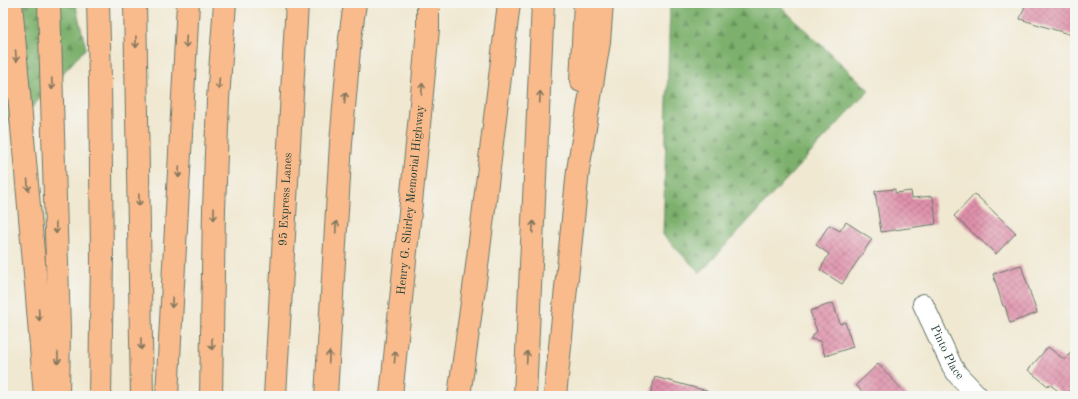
<svg xmlns="http://www.w3.org/2000/svg" width="1078" height="399" font-family="'Old Standard TT',serif">
  <defs>
    <pattern id="forest-firs" width="22" height="20" patternUnits="userSpaceOnUse"><rect width="22" height="20" fill="#7cb06c"/><path d="M5 1l3.5 6h-7zM16 11l3.5 6h-7z" fill="#65905a"/></pattern>
    <pattern id="building-cross-hatch" width="8" height="8" patternUnits="userSpaceOnUse"><rect width="8" height="8" fill="#e091ab"/><path d="M0 0l8 8M0 8l8-8" fill="none" stroke="#b5788c"/></pattern>
  </defs>
  <rect width="100%" height="100%" fill="#f6f6f2"/>
  <filter id="ink" filterUnits="userSpaceOnUse"><feTurbulence type="fractalNoise" baseFrequency=".025" numOctaves="2"/><feDisplacementMap in="SourceGraphic" scale="8" xChannelSelector="R" yChannelSelector="G"/><feConvolveMatrix kernelMatrix="1 2 1 2 8 2 1 2 1" color-interpolation-filters="sRGB"/></filter>
  <filter id="wash" filterUnits="userSpaceOnUse"><feTurbulence type="fractalNoise" baseFrequency=".012" numOctaves="4" result="noise"/><feDisplacementMap in="SourceGraphic" scale="16" xChannelSelector="R" yChannelSelector="G"/><feGaussianBlur stdDeviation="0.9" result="paint"/><feColorMatrix in="noise" values="0 0 0 0 0 0 0 0 0 0 0 0 0 0 0 0 0 1.4 0 .05"/><feComposite in="paint" operator="in"/></filter>
  <g filter="url(#wash)">
    <rect width="100%" height="100%" fill="#f0e8d1"/>
    <!-- forest -->
    <g fill="url(#forest-firs)" stroke="#4e7650">
      <path d="M3,3H75L86,48L15,126L3,115Z"/>
      <path d="M670,3H777L869,90L700,273L663,235Z"/>
    </g>
    <g id="blocks">
      <!-- building -->
      <g fill="url(#building-cross-hatch)">
        <path d="M1026,3H1075V36L1020,19Z"/>
        <path d="M895,189V193L911,191L912,198L933,196L936,224L881,232L875,191Z"/>
        <path d="M975,194L1016,233L996,254L954,216Z"/>
        <path d="M846,222L872,239L842,284L820,270L829,254L816,245L829,225L840,231Z"/>
        <path d="M1021,265L1037,313L1010,323L1005,306H1003L993,274Z"/>
        <path d="M833,303L840,324L845,322L853,347L825,356L820,341L810,339L817,331L810,311Z"/>
        <path d="M1048,347L1065,360L1075,347V384L1065,396L1049,384L1048,386L1028,370Z"/>
        <path d="M878,364L908,396H866L856,385Z"/>
        <path d="M655,377L707,391L706,396H650Z"/>
      </g>
    </g>
  </g>
  <g filter="url(#ink)">
    <use href="#blocks" fill-opacity="0" stroke="#68796b" stroke-width="1"/>
    <g fill="none" stroke-linecap="round" stroke-linejoin="round">
      <!-- minor casing -->
      <g stroke="#68796b" stroke-width="22">
        <g id="minor">
          <path id="s1" d="M923,304L952,366L958,375L978,396"/>
        </g>
      </g>
      <!-- motorway casing -->
      <g stroke="#68796b" stroke-width="24">
        <g id="motorway">
          <path d="M11,3L36,285L45,396"/>
          <path d="M49,3L59,328L58,396"/>
          <path d="M98,3L100,80L102,259L100,396"/>
          <path d="M135,3L142,396"/>
          <path d="M581,81L585,3"/>
          <path d="M167,396L188,3"/>
          <path d="M211,396L214,210L218,99L225,3"/>
          <path id="s2" d="M275,396L297,3"/>
          <path d="M326,396L341,143L350,38L355,3"/>
          <path id="s3" d="M391,396L419,125L428,29V3"/>
          <path d="M459,396L476,274L509,3"/>
          <path d="M525,396L543,3"/>
          <path d="M555,396L578,170L599,42L602,3"/>
        </g>
      </g>
      <!-- minor -->
      <use href="#minor" stroke="#fff" stroke-width="20"/>
      <!-- motorway -->
      <use href="#motorway" stroke="#fabb8c" stroke-width="22"/>
    </g>
    <!-- one-way arrows -->
    <defs><path id="oneway-shaft" d="M-6 0H5M1.5-3L5.5 0L1.5 3" fill="none" stroke-width="1.6" stroke-linecap="round" stroke-linejoin="round"/></defs>
    <g stroke="#82765c">
      <use href="#oneway-shaft" transform="translate(136 42) rotate(89)"/>
      <use href="#oneway-shaft" transform="translate(186 42) rotate(93)"/>
      <use href="#oneway-shaft" transform="translate(16 56) rotate(85)"/>
      <use href="#oneway-shaft" transform="translate(52 84) rotate(88)"/>
      <use href="#oneway-shaft" transform="translate(219 84) rotate(94)"/>
      <use href="#oneway-shaft" transform="translate(422 89) rotate(-85)"/>
      <use href="#oneway-shaft" transform="translate(540 97) rotate(-87)"/>
      <use href="#oneway-shaft" transform="translate(345 98) rotate(-85)"/>
      <use href="#oneway-shaft" transform="translate(179 172) rotate(93)"/>
      <use href="#oneway-shaft" transform="translate(28 185) rotate(85)"/>
      <use href="#oneway-shaft" transform="translate(139 200) rotate(89)"/>
      <use href="#oneway-shaft" transform="translate(214 214) rotate(91)"/>
      <use href="#oneway-shaft" transform="translate(336 227) rotate(-87)"/>
      <use href="#oneway-shaft" transform="translate(533 227) rotate(-87)"/>
      <use href="#oneway-shaft" transform="translate(56 228) rotate(88)"/>
      <use href="#oneway-shaft" transform="translate(172 302) rotate(93)"/>
      <use href="#oneway-shaft" transform="translate(39 315) rotate(86)"/>
      <use href="#oneway-shaft" transform="translate(141 344) rotate(89)"/>
      <use href="#oneway-shaft" transform="translate(212 344) rotate(91)"/>
      <use href="#oneway-shaft" transform="translate(329 357) rotate(-87)"/>
      <use href="#oneway-shaft" transform="translate(395 357) rotate(-84)"/>
      <use href="#oneway-shaft" transform="translate(527 357) rotate(-87)"/>
      <use href="#oneway-shaft" transform="translate(58 358) rotate(90)"/>
    </g>
  </g>
  <g text-anchor="middle" dominant-baseline="central" stroke-width="3" stroke-linejoin="round" paint-order="stroke">
    <!-- street labels -->
    <g font-size="12" fill="#1f3d34" stroke="#f6f6f2">
      <text stroke="none"><textPath href="#s2" startOffset="197">95 Express Lanes</textPath></text>
      <text stroke="none"><textPath href="#s3" startOffset="197">Henry G. Shirley Memorial Highway</textPath></text>
      <text stroke="none"><textPath href="#s1" startOffset="54">Pinto Place</textPath></text>
    </g>
  </g>
  <!-- margin -->
  <rect width="1078" height="399" fill="none" stroke="#f6f6f2" stroke-width="16"/>
</svg>
